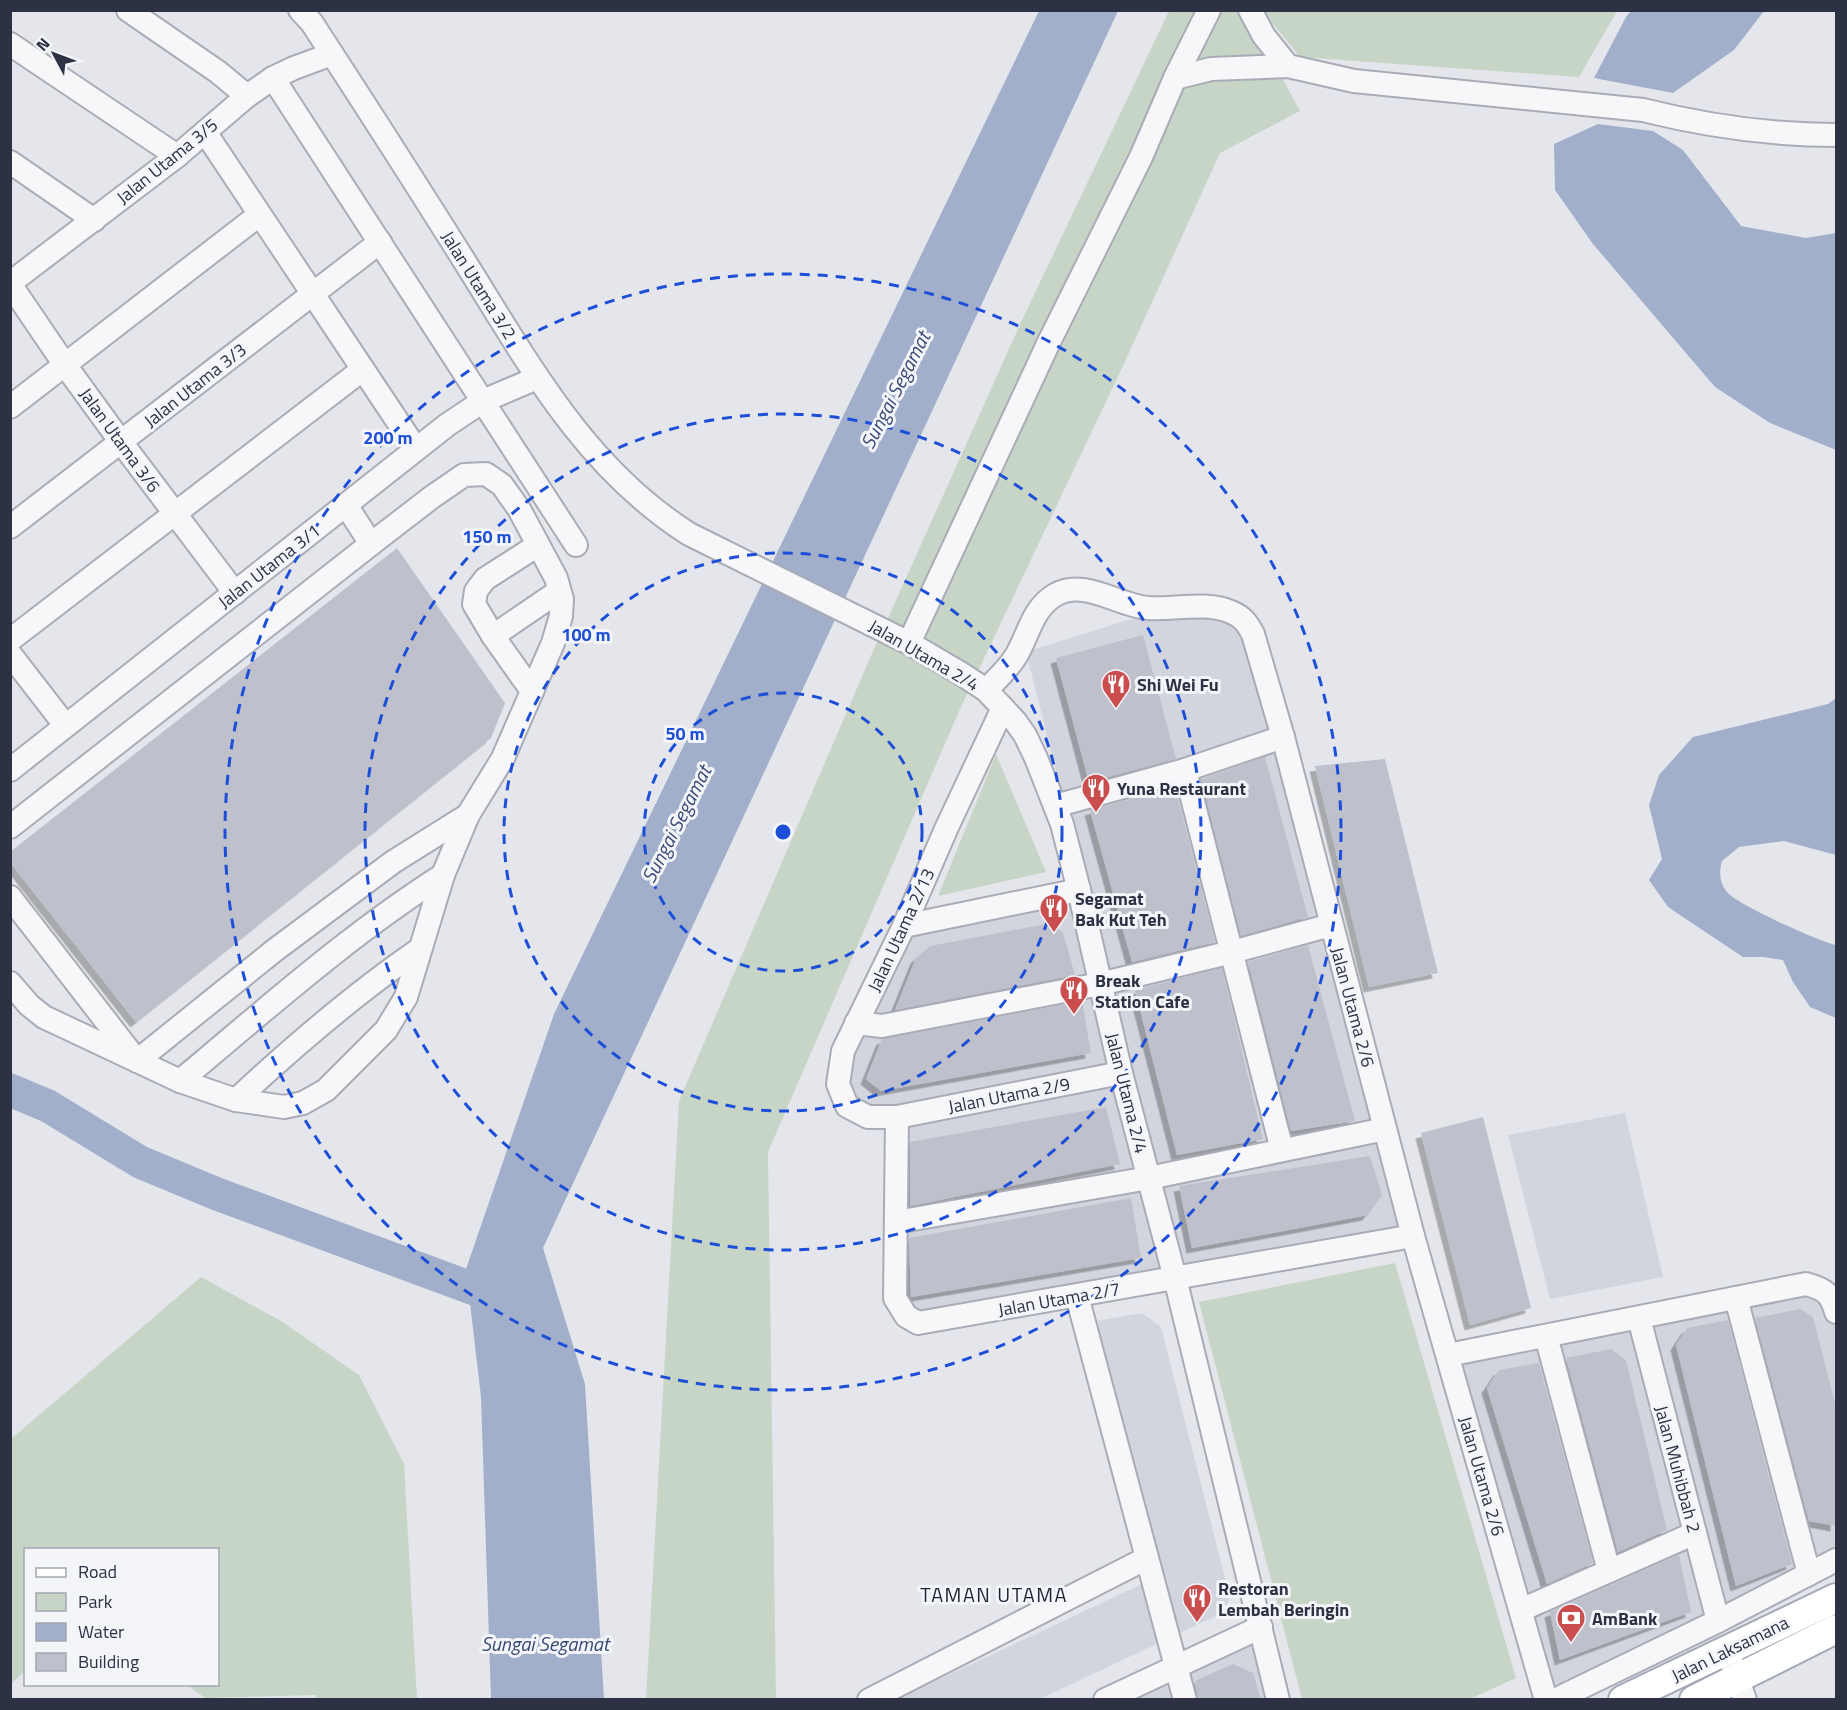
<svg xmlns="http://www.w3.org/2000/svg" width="1847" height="1710" font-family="'Titillium Web',sans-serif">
  <defs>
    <filter id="shadow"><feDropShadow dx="-5.5" dy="5.5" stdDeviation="0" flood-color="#0004"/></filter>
  </defs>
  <rect width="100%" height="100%" fill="#e4e6ec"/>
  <!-- built -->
  <g fill="#d2d5dd">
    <path d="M1147,614L1228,617L1261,635L1420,1227L901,1320L889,1126L866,1123L836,1049L902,915L1083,878L1026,652Z"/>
    <path d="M1625,1113L1663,1277L1550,1299L1508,1135Z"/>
    <path d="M1836,1291V1552L1539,1699L1438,1348Z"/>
    <path d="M1142,1313L1161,1327L1230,1598L1222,1613L1040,1699L895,1700L1161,1575L1097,1321Z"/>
    <path d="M1265,1618L1287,1700H1088L1182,1654Z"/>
  </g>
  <!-- green -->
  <g fill="#c7d5c6">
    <path d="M1169,11H1246L1300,111L1220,153L1122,368L960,709L768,1152L776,1699L646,1700L679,1101L870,658L1023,318Z"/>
    <path d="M1264,11V10L1617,11L1579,77L1300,57L1265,14Z"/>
    <path d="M996,754L1046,872L938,896Z"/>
    <path d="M1395,1263L1516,1678L1470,1699H1302L1199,1302Z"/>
    <path d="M201,1277L281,1321L359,1375L404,1464L417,1699L317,1700L316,1695L205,1698L187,1685L218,1684V1550H26L25,1671L11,1684V1439Z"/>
  </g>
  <!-- water -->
  <g fill="#a1afca">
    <path d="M1039,11H1118L543,1248L585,1384L604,1699H491L481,1397L466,1269L554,1014Z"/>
    <path d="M1631,11V10L1764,11L1734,50L1673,93L1594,78L1626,17Z"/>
    <path d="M1598,124L1653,131L1683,150L1741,226L1806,238L1836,233V450L1770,423L1715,387L1593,244L1555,190L1554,144Z"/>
    <path d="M1836,698V855L1784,841L1739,847L1722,861C1719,871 1719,882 1727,892C1736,904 1820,942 1836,945V1018L1810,1007L1793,982L1783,960L1763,957H1743L1668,907L1649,880L1662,859L1649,805L1659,775L1693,737L1828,704Z"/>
  </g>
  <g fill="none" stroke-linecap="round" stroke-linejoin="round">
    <!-- river -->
    <path stroke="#a1afca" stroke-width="33" d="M10,1090L48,1106L140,1162L217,1194L504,1300"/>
  </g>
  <!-- building -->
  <g fill="#bec1cb" filter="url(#shadow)">
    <path d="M397,548L505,703L491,738L136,1022L10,862V852Z"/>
    <path d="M1143,635L1176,759L1089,782L1056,658Z"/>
    <path d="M1265,757L1308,917L1241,936L1201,779Z"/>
    <path d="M1385,759L1438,973L1369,987L1315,766Z"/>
    <path d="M1175,787L1215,942L1132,962L1090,810Z"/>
    <path d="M1051,923L1063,933L1075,975L895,1010L916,958L930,946Z"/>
    <path d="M1308,945L1355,1121L1291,1131L1248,962Z"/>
    <path d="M1222,968L1263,1139L1177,1155L1135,990Z"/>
    <path d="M1082,1001L1091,1053L881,1091L866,1079L882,1039Z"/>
    <path d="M1106,1107L1120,1164L910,1206V1142Z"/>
    <path d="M1483,1117L1531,1308L1470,1325L1421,1133Z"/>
    <path d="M1370,1156L1382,1195L1368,1215L1192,1248L1179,1186Z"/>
    <path d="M1131,1198L1141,1258L911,1297L909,1238Z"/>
    <path d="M1800,1309L1813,1317L1836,1407V1526L1809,1521L1755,1318Z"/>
    <path d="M1728,1320L1792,1564L1736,1586L1676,1345L1687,1328Z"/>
    <path d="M1611,1349L1626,1360L1667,1530L1618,1552L1566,1358Z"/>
    <path d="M1539,1363L1593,1563L1547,1584L1487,1388L1499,1370Z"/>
    <path d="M1679,1555L1691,1612L1560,1660L1550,1612Z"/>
    <path d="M1233,1664L1253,1673L1261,1700H1198L1195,1681Z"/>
  </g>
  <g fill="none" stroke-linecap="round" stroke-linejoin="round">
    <!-- minor casing -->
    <g stroke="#a9acb6" stroke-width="26">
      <g id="minor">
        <path d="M128,10L218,72L247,96"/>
        <path d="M300,10L312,23L332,54C377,123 421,192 465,262C529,364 584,467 689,534L909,643L960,673L986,690L1015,721L1025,735L1036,758L1062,824L1079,890L1121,1073L1175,1278L1278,1700"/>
        <path d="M1250,10L1264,36L1288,66"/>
        <path d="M10,44L177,156"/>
        <path d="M273,78L576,545"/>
        <path d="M1175,78L1211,69L1288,66L1354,81L1643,110C1707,126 1771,135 1836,135"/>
        <path d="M205,132L416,449"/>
        <path d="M10,162L94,220"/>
        <path d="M10,283L177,156L247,96L273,78L294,68L332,54"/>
        <path d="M10,284L65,365L121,442L235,593"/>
        <path d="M10,407L259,215"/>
        <path d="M10,527L380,242"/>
        <path d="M493,636L559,591"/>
        <path d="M10,640L362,370"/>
        <path d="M909,643L1048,344L1141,157L1175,78L1209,10"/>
        <path d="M10,654L65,725"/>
        <path d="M986,690C997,679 1008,669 1016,656C1029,634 1032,609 1055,595C1084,578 1119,606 1148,608C1174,610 1206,601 1231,612C1243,617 1247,623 1253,634L1283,737L1413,1236L1546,1700"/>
        <path d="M532,691L493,636L474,604L476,591L485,579L538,545"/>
        <path d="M1003,708L947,827L904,926L843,1051L838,1084L847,1106L868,1117H897L1121,1073"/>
        <path d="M10,770L447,425L483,401L537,378"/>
        <path d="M1185,770L1282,1150"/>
        <path d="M1055,806L1185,770L1283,737"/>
        <path d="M10,827L371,544L346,505"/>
        <path d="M10,897L137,1061L275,950L393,862L468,815"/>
        <path d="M904,926L1079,890"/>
        <path d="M10,983L29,1005L44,1017L180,1081L236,1100L284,1107L303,1103L326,1090L386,1030L406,997L443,875L468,815L503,758L553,643L561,616L562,599L556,578L519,509L502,485L486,474L464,475L432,497L371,544"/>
        <path d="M856,1023L882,1026L1100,984L1232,952L1331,925"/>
        <path d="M180,1081C264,1011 350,934 443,875"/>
        <path d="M236,1100C294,1046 354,994 420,949"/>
        <path d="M897,1117L895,1298L906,1316L918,1323L1413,1236"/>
        <path d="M896,1222L1149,1178L1385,1129"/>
        <path d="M1077,1296L1185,1700"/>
        <path d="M1736,1298L1809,1574"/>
        <path d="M1639,1318L1718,1621"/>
        <path d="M1546,1336L1609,1571"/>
        <path d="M1448,1355L1806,1284C1824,1289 1831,1293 1836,1312"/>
        <path d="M1521,1610L1695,1533"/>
        <path d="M1732,1663L1745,1700"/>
        <path d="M869,1700L1147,1558"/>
        <path d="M1105,1700L1261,1627"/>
        <path d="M1555,1700L1718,1621L1836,1560"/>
      </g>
    </g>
    <!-- major casing -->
    <g stroke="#a4a9b7" stroke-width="32">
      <g id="major">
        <path d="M1623,1700L1836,1598"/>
        <path d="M1694,1700L1836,1629"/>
      </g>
    </g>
    <!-- minor -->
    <use href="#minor" stroke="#f7f7fa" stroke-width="22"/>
    <!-- major -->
    <use href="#major" stroke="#fff" stroke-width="28"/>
  </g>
  <!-- distance rings -->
  <g fill="none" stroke="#1d4ed8" stroke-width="3" stroke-dasharray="10 8">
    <circle cx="783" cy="832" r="139"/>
    <circle cx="783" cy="832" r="279"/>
    <circle cx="783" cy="832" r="418"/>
    <circle cx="783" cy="832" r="558"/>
  </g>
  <!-- icons -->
  <defs>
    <g id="restaurant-pin" transform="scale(1.5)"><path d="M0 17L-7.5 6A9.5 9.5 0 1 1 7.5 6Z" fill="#cb4e4f" stroke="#f4f5f9"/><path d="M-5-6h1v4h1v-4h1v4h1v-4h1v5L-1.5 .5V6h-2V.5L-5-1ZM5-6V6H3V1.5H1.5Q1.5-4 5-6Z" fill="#fff"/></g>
    <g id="bank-pin" transform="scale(1.5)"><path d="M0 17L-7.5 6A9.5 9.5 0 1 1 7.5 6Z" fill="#cb4e4f" stroke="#f4f5f9"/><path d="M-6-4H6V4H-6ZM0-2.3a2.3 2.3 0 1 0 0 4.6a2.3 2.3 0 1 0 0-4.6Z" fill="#fff"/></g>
  </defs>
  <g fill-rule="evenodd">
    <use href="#restaurant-pin" x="1116" y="684"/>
    <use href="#restaurant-pin" x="1096" y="788"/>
    <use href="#restaurant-pin" x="1054" y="908"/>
    <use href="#restaurant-pin" x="1074" y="990"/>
    <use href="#restaurant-pin" x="1197" y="1598"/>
    <use href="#bank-pin" x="1571" y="1618"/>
  </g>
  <g text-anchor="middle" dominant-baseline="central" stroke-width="6" stroke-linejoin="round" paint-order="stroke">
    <!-- street labels -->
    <g font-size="18" fill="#2c3144" stroke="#f4f5f9">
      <text transform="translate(167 161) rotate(-39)">Jalan Utama 3/5</text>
      <text transform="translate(479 285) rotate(58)">Jalan Utama 3/2</text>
      <text transform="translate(195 385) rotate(-38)">Jalan Utama 3/3</text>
      <text transform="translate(120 440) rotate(54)">Jalan Utama 3/6</text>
      <text transform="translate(269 566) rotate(-38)">Jalan Utama 3/1</text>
      <text transform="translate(924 655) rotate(30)">Jalan Utama 2/4</text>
      <text transform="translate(901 930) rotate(-65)">Jalan Utama 2/13</text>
      <text transform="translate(1353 1007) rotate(75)">Jalan Utama 2/6</text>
      <text transform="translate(1127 1093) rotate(76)">Jalan Utama 2/4</text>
      <text transform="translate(1009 1095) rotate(-11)">Jalan Utama 2/9</text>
      <text transform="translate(1059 1299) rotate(-10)">Jalan Utama 2/7</text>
      <text transform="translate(1678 1469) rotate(75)">Jalan Muhibbah 2</text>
      <text transform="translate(1482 1476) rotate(74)">Jalan Utama 2/6</text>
      <text transform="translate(1730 1649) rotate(-26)">Jalan Laksamana</text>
    </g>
    <!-- poi labels -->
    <g font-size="18" font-weight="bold" fill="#2c3144" stroke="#f4f5f9" text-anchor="start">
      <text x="1137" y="684">Shi Wei Fu</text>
      <text x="1117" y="788">Yuna Restaurant</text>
      <text x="1075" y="898">Segamat<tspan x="1075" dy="21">Bak Kut Teh</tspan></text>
      <text x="1095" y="980">Break<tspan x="1095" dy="21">Station Cafe</tspan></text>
      <text x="1218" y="1588">Restoran<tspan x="1218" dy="21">Lembah Beringin</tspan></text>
      <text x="1592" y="1618">AmBank</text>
    </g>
    <!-- water labels -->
    <g font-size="20" font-style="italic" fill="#374a77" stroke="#f4f5f9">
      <text transform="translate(895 390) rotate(-63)">Sungai Segamat</text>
      <text transform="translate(676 824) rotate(-63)">Sungai Segamat</text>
      <text x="545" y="1643">Sungai Segamat</text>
    </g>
    <!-- neighbourhood labels -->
    <g font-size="20" letter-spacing="1.5" fill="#1e2235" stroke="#f4f5f9">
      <text x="994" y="1594">TAMAN UTAMA</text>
    </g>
  </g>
  <circle cx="783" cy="832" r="9" fill="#1d4ed8" stroke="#f4f5f9" stroke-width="3"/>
  <g font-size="18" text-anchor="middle" font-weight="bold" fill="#1d4ed8" stroke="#f4f5f9" stroke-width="6" stroke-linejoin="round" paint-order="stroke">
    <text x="388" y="444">200 m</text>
    <text x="487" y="543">150 m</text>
    <text x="586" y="641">100 m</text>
    <text x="685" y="740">50 m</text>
  </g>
  <!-- border -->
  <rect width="1847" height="1710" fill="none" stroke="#2c3144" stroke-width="24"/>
  <!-- legend -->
  <rect x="24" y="1548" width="195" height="138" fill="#f4f5f9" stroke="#a4a7b1" stroke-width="1.5"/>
  <rect x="36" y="1568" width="30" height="9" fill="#ffffff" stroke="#a4a7b1" stroke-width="1.5"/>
  <text x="78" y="1578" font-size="18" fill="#2c3144">Road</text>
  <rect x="36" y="1593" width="30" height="18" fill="#c7d5c6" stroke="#a4a7b1" stroke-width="1.5"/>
  <text x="78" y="1608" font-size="18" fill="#2c3144">Park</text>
  <rect x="36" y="1623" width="30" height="18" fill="#a1afca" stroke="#a4a7b1" stroke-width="1.5"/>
  <text x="78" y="1638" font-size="18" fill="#2c3144">Water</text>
  <rect x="36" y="1653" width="30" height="18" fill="#bec1cb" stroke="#a4a7b1" stroke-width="1.5"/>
  <text x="78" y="1668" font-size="18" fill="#2c3144">Building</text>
  <!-- north arrow -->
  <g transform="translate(54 54) rotate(311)" stroke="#f4f5f9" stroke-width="4.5" paint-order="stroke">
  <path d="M0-4.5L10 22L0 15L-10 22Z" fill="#2c3144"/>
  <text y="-9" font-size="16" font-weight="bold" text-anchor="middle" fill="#2c3144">N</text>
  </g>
</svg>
